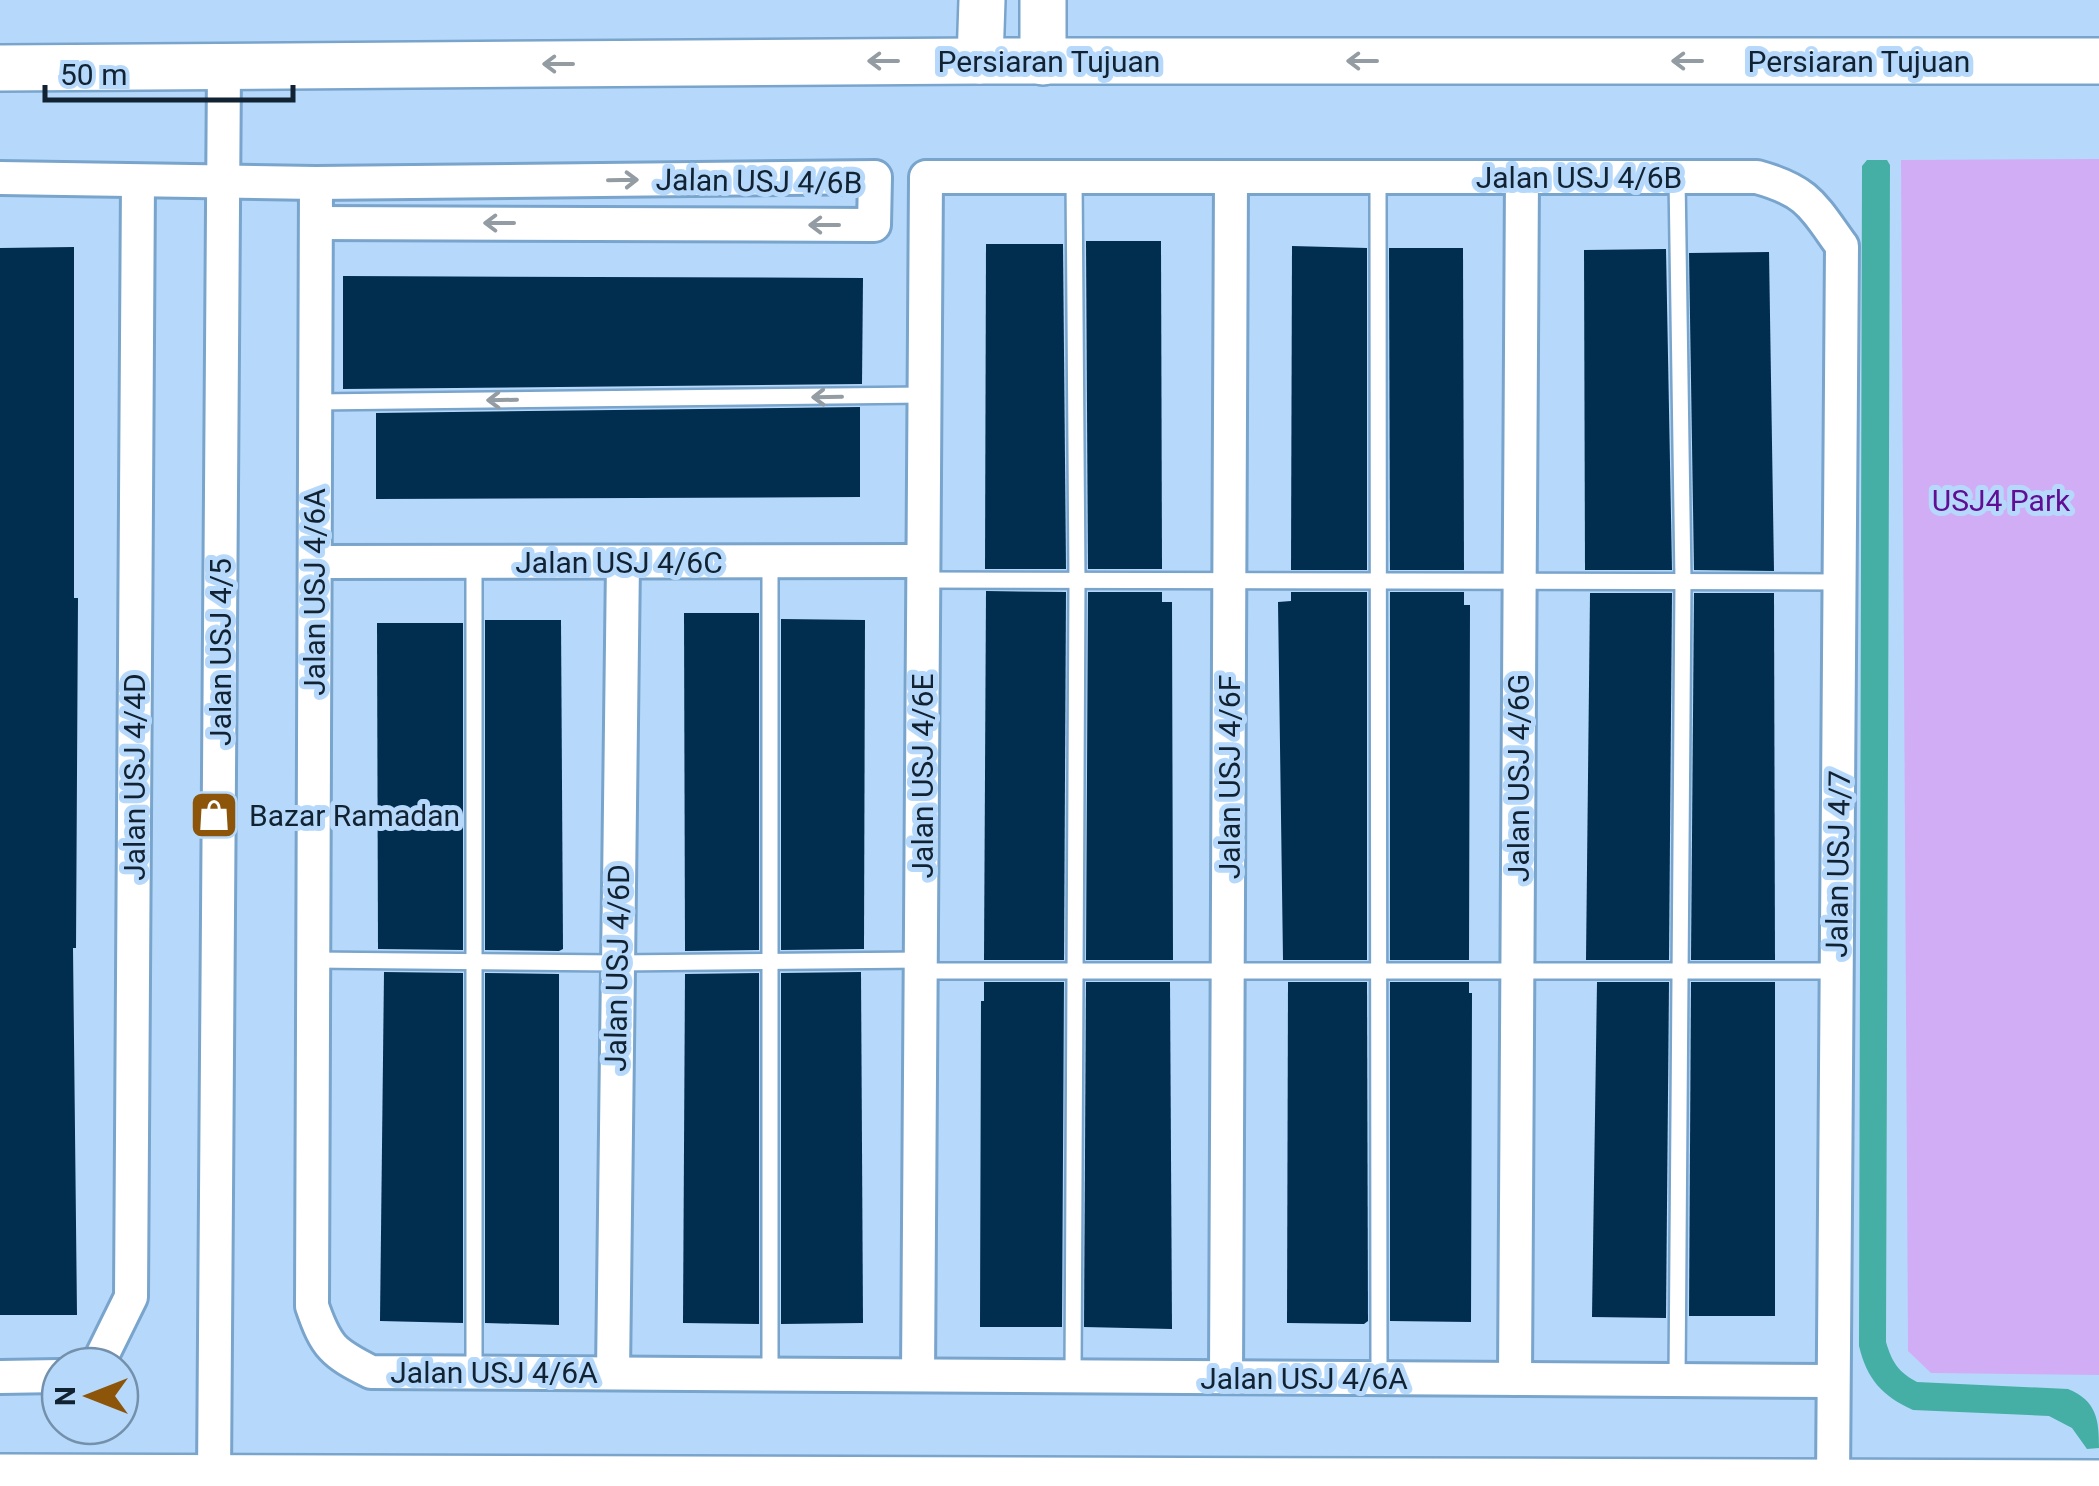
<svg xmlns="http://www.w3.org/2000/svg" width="2099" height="1486" font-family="Roboto,sans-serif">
  <rect width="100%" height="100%" fill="#b6d9fb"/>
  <!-- green -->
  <path fill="#d1adf6" d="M2099,159V1375L1931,1373L1908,1351L1901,160Z"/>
  <!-- water -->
  <path fill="#45afa5" d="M1867,160H1887L1890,165L1886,1342C1892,1362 1898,1372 1917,1382L2068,1389C2097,1401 2099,1420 2099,1448L2087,1449L2072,1428L2049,1416L1913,1410C1882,1396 1867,1379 1859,1346L1862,166Z"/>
  <!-- building -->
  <g fill="#012d4e">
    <path d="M1086,241H1161L1162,569H1088Z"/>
    <path d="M986,244H1063L1066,569H985Z"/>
    <path d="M1292,246L1367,248V570H1291Z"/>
    <path d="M74,247V598H78L76,948H73L77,1315H0V248Z"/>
    <path d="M1389,248H1463L1464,570H1390Z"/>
    <path d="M1666,249L1672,570H1585L1584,250Z"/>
    <path d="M1769,252L1774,571L1694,570L1689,253Z"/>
    <path d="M343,276L863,278L862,384L343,389Z"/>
    <path d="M860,407V497L376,499V413Z"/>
    <path d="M986,591L1066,592L1064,960H984Z"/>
    <path d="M1088,592H1162V602H1172L1173,960H1086Z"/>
    <path d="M1291,592H1367V960H1283L1278,602L1291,601Z"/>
    <path d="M1390,592H1464V605H1470L1469,960H1390Z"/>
    <path d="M1590,593H1672L1669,960H1586Z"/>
    <path d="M1694,593H1774L1775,960H1691Z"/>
    <path d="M684,613H759V950L685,951Z"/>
    <path d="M781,619L865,620L864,949L781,950Z"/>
    <path d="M485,620H561L563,949L559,951L485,950Z"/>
    <path d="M377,623H463V950L378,949Z"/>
    <path d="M384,972L463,973V1323L380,1321Z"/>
    <path d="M861,972L863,1323L781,1324V973Z"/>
    <path d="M485,973L559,974V1325L485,1323Z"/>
    <path d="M759,973V1324L683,1323L685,974Z"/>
    <path d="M984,982H1064L1062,1327H980L981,1001H984Z"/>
    <path d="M1086,982H1170L1172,1329L1084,1327Z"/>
    <path d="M1288,982H1367L1368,1321L1364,1324L1287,1323Z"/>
    <path d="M1390,982H1469V993H1472L1471,1322L1390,1321Z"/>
    <path d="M1597,982H1669L1666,1318L1592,1317Z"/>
    <path d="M1691,982H1775V1316H1689Z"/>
  </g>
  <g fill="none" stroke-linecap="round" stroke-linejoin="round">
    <!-- lane casing -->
    <g stroke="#79a4cc" stroke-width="20">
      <g id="lane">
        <path d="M1378,177L1379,1378"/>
        <path d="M315,402L924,395"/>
        <path d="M474,562V1372"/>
        <path d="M923,580L1839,582"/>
        <path d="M313,960L617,963L921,960"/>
        <path d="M921,971H1837"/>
        <path d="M770,1374V561"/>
        <path d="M1073,1376L1077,581L1074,177"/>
        <path d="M1677,1380L1683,581L1677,177"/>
      </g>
    </g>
    <!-- street casing -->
    <g stroke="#79a4cc" stroke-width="38">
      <g id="street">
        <path d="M0,178L316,183L875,177L874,225L316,223"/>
        <path d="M316,183L312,1306C326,1347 333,1353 371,1372L1833,1381"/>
        <path d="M315,562L923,561"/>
        <path d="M97,1366L131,1297L138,181"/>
        <path d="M613,1373L623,562"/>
        <path d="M918,1375L926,177H1757C1808,191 1813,206 1842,246L1833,1482"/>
        <path d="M0,1377L60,1376"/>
        <path d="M1226,1377L1231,177"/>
        <path d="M1515,1379L1522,177"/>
        <path d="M214,1478L224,67"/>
      </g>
    </g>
    <!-- secondary casing -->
    <g stroke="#79a4cc" stroke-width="50">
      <g id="secondary">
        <path d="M980,61L982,0"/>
        <path d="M1043,62V0"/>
        <path d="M0,68L980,61H2099"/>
        <path d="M0,1477L2099,1483"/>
      </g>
    </g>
    <!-- lane -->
    <use href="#lane" stroke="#fff" stroke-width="15"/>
    <!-- street -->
    <use href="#street" stroke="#fff" stroke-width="32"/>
    <!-- secondary -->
    <use href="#secondary" stroke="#fff" stroke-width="45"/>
  </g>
  <!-- one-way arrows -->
  <defs><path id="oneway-shaft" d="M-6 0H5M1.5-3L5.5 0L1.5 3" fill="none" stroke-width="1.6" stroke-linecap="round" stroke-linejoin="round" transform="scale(2.5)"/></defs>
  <g stroke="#949ca3">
    <use href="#oneway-shaft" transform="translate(883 61) rotate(180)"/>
    <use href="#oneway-shaft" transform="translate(1362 61) rotate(180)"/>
    <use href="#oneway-shaft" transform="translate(1687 61) rotate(180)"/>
    <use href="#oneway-shaft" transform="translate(558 64) rotate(180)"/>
    <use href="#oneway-shaft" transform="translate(623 180) rotate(-1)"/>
    <use href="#oneway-shaft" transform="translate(499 223) rotate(-180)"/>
    <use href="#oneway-shaft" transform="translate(824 225) rotate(-180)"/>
    <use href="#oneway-shaft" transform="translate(827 397) rotate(179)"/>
    <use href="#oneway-shaft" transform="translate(502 400) rotate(179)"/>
  </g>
  <!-- icons -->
  <defs>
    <g id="shop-square" transform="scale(2.5)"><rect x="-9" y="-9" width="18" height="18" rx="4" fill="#8c5509" stroke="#b6d9fb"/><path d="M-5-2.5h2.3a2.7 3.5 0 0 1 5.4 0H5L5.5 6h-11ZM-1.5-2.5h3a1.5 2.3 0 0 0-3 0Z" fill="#fff"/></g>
  </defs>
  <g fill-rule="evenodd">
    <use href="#shop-square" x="214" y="815"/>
  </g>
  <g text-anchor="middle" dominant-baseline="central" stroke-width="10" stroke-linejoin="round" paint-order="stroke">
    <!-- street labels -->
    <g font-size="30" fill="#112232" stroke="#b6d9fb">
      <text x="1049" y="61">Persiaran Tujuan</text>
      <text x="1859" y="61">Persiaran Tujuan</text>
      <text x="1579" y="177">Jalan USJ 4/6B</text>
      <text transform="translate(759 181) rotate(1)">Jalan USJ 4/6B</text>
      <text x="619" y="562">Jalan USJ 4/6C</text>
      <text transform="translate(314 592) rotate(-90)">Jalan USJ 4/6A</text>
      <text transform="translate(220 652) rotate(-90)">Jalan USJ 4/5</text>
      <text transform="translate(922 776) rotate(-90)">Jalan USJ 4/6E</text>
      <text transform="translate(134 777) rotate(-90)">Jalan USJ 4/4D</text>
      <text transform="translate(1229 777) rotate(-90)">Jalan USJ 4/6F</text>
      <text transform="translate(1518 778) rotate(-90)">Jalan USJ 4/6G</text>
      <text transform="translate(1838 864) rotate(-89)">Jalan USJ 4/7</text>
      <text transform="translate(617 968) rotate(-89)">Jalan USJ 4/6D</text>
      <text x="494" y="1372">Jalan USJ 4/6A</text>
      <text x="1304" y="1378">Jalan USJ 4/6A</text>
    </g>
    <!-- park labels -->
    <g font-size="30" fill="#610e94" stroke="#b6d9fb">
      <text x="2001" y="500">USJ4 Park</text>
    </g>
    <!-- poi labels -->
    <g font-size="30" fill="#112232" stroke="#b6d9fb" text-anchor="start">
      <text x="249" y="815">Bazar Ramadan</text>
    </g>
  </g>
  <!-- north arrow -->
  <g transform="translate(90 1396) rotate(270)"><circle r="48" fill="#b6d9fb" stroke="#7490ab" stroke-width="2.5"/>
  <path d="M0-8L18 38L0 25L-18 38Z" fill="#8c5509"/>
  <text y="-15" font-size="28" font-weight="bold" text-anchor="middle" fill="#112232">N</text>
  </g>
  <!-- scale -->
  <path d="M45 85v15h248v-15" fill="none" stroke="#112232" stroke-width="5"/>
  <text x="60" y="85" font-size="30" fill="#112232" stroke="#b6d9fb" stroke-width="8" paint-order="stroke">50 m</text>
</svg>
